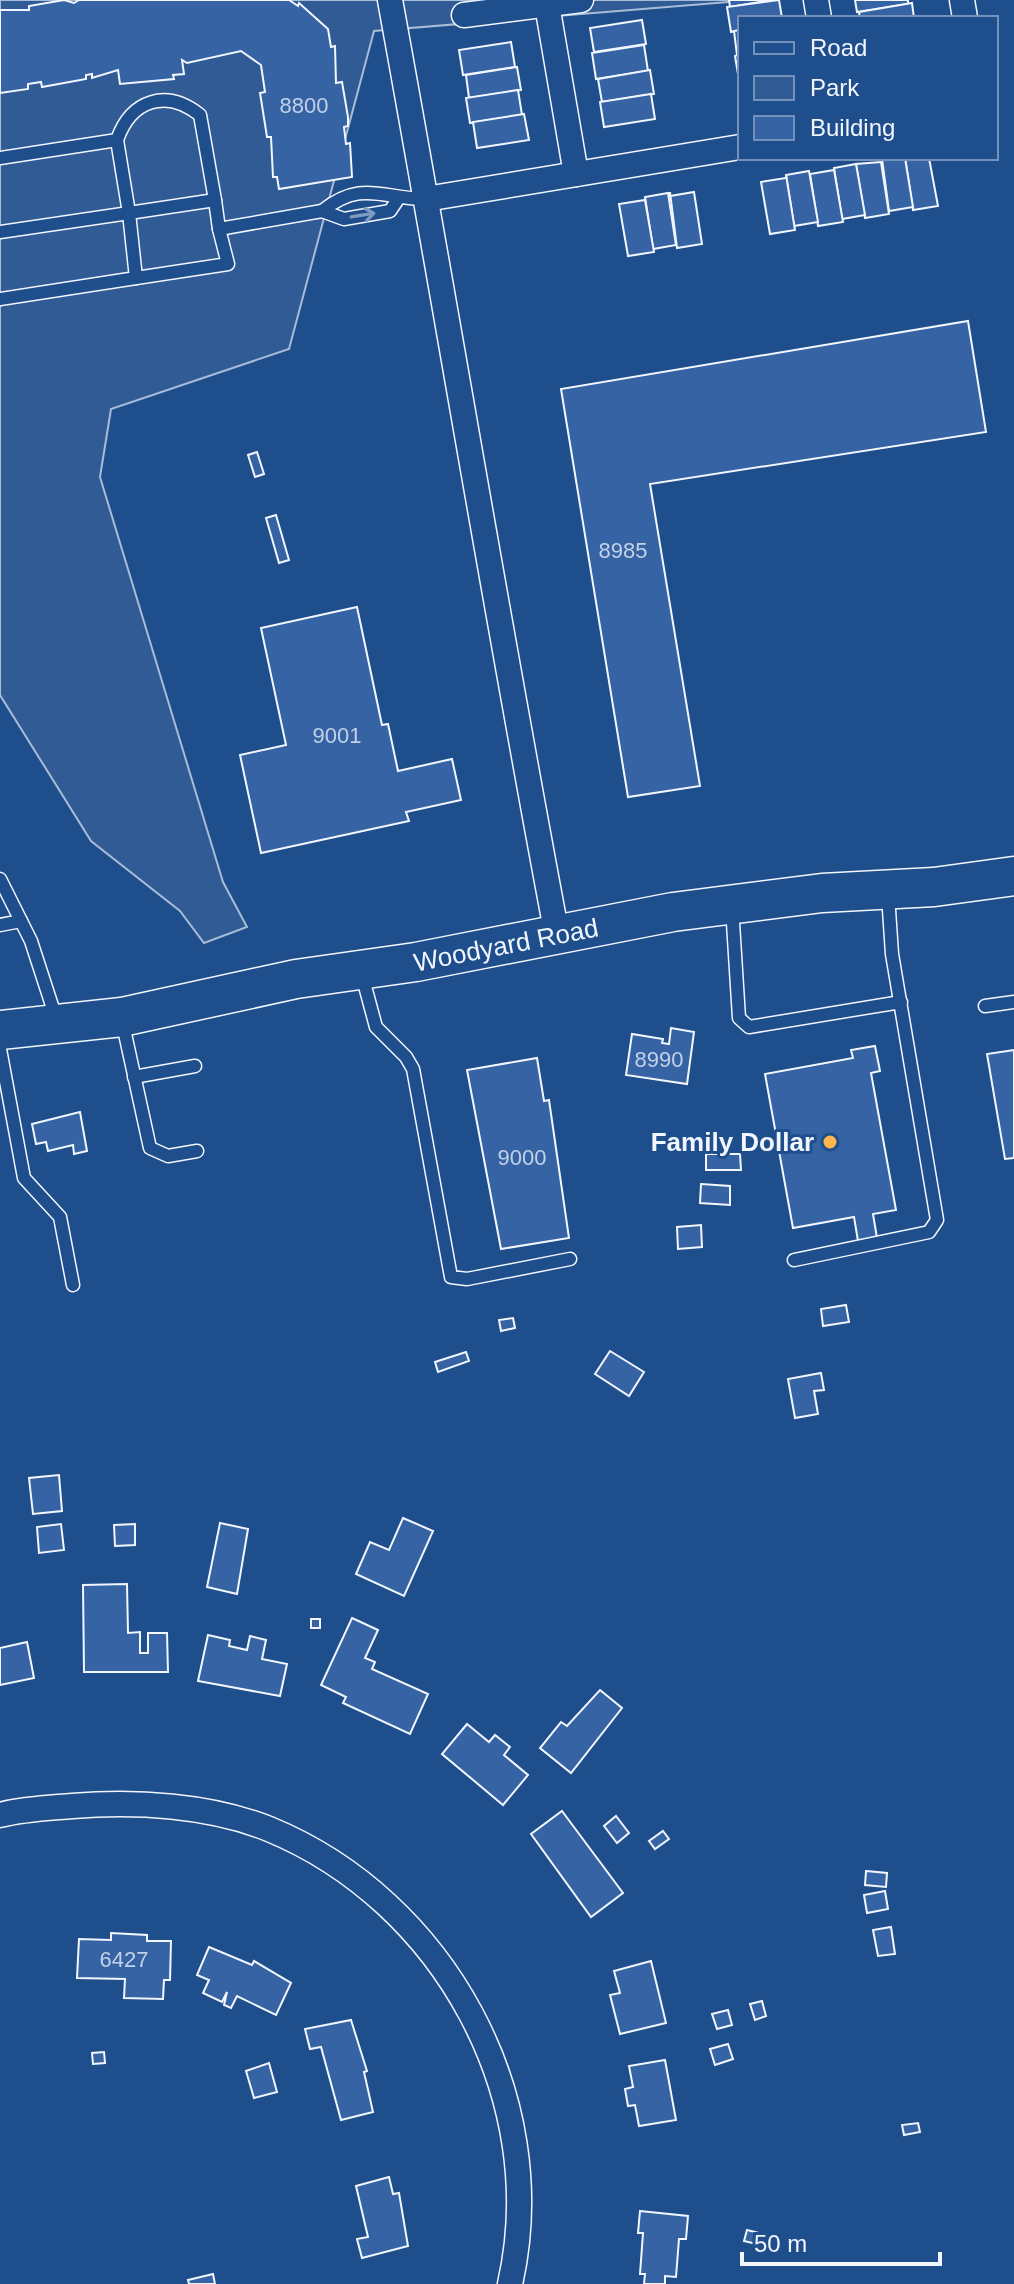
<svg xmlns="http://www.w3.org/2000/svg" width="1014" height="2284" font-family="Helvetica,sans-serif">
  <rect width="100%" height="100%" fill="#1f4e8c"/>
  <!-- green -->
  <path fill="#305b95" stroke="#a8bbd7" stroke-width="2" d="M0,0H753L374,31L289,349L111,409L100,477L223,882L247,927L204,943L180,911L91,841L0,695Z"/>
  <!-- building -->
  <g fill="#3563a3" stroke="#f2f6ff" stroke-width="2">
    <path d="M64,0L74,3L79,0H289L298,6L299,3L328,29L331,47L335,46L336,83L342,82L348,117V126L344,127L346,144L350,143L352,177L279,189L277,177H273L271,137H267L260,93L265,92L261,65L241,51L187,63L182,60L184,74L173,75L174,79L120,84L118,70L92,78V74L86,75V79L42,87L41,82L28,84V89L0,93V10H29V6Z"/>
    <path d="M729,0H771L730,7Z"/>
    <path d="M779,0L782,18H740V30L731,32L727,7Z"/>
    <path d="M855,0H908V4L857,12Z"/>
    <path d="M912,3L914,18H860L859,12Z"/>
    <path d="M642,20L646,44L594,52L590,28Z"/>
    <path d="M740,30V55H737L734,31Z"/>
    <path d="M511,42L515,67L463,75L459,50Z"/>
    <path d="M644,45L648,71L596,79L592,53Z"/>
    <path d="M737,55H740L739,80L735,56Z"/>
    <path d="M517,67L521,90L469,98L466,75Z"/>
    <path d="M650,70L654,94L602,102L598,79Z"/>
    <path d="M518,90L522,115L470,123L466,98Z"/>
    <path d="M651,94L655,119L604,127L600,102Z"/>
    <path d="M524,114L529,140L477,148L473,122Z"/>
    <path d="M905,158H929L938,206L913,210Z"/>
    <path d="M905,158L913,207L889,211L882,159Z"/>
    <path d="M881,162L889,214L865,218L856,164Z"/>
    <path d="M856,164L865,215L842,219L834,168Z"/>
    <path d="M834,170L843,222L818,226L810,174Z"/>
    <path d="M809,171L818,222L794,226L786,175Z"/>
    <path d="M786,175L795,230L770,234L761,182L786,178Z"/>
    <path d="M670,192V196L694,192L702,244L677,248Z"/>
    <path d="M668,193L676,245L653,249L645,197Z"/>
    <path d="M645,200L654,252L628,256L619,204Z"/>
    <path d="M968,321L986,432L650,484L700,786L628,797L561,389Z"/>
    <path d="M257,452L264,474L255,477L248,455Z"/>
    <path d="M276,515L289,560L279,563L266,518Z"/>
    <path d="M357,607L382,725L388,724L398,771L452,759L461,800L406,812L409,821L261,853L240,755L286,745L261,628Z"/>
    <path d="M671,1028L694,1032L687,1084L626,1075L632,1034L663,1039L662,1043L669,1044Z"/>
    <path d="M875,1046L880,1071L871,1073L896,1210L873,1214L877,1238L858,1241L854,1217L793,1228L765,1074L853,1058L851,1050Z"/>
    <path d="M1014,1050V1158L1005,1159L987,1054Z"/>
    <path d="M537,1058L544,1101L549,1100L569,1238L501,1249L467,1070Z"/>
    <path d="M80,1112L87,1151L74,1154L73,1145L48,1151L46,1142L36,1144L32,1124Z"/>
    <path d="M706,1154H740L741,1170H706Z"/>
    <path d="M701,1184L730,1186V1205L700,1203Z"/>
    <path d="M701,1225L702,1247L678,1249L677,1227Z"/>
    <path d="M846,1305L849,1322L823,1326L821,1309Z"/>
    <path d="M513,1318L515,1328L501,1331L499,1320Z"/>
    <path d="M610,1351L644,1372L629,1396L595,1374Z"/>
    <path d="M466,1352L469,1361L438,1372L435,1362Z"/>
    <path d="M821,1373L824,1390L814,1391L818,1414L795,1418L788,1379Z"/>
    <path d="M59,1475L62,1511L33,1514L29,1478Z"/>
    <path d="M403,1518L433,1531L404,1596L356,1574L370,1542L389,1550Z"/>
    <path d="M220,1523L248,1529L237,1594L207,1587Z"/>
    <path d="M61,1524L64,1550L39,1553L37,1527Z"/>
    <path d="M135,1524V1545L115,1546L114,1525Z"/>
    <path d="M127,1584L128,1633L140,1632V1653H148V1633H167L168,1672H84L83,1585Z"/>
    <path d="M352,1618L378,1630L365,1658L375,1662L372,1669L428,1694L410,1734L343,1703L346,1697L321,1685Z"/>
    <rect x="311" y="1619" width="9" height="9"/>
    <path d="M208,1635L230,1640L229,1646L247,1650L250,1636L266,1640L262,1659L287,1664L280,1696L198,1681Z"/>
    <path d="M27,1642L34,1678L0,1685V1648Z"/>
    <path d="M600,1690L622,1708L571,1773L540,1748L561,1722L567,1726Z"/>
    <path d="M467,1724L489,1742L495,1735L510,1747L504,1755L528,1775L503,1805L442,1754Z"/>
    <path d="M562,1811L623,1893L591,1917L531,1834Z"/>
    <path d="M616,1816L629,1833L617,1843L604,1826Z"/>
    <path d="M663,1831L669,1839L655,1849L649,1841Z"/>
    <path d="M866,1871L887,1873L886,1887L865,1885Z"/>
    <path d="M885,1891L888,1909L867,1913L864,1895Z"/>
    <path d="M891,1927L895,1954L878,1956L873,1930Z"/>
    <path d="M111,1933L147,1935V1941H171L170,1980H164L163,1999L124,1998L125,1979L77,1978L79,1939L111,1940Z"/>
    <path d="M209,1947L252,1965L254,1961L291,1983L276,2015L237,1996L231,2008L224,2005L227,1992L222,2002L203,1993L209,1980L197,1975Z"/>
    <path d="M651,1961L666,2023L620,2034L610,1995L620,1993L614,1971Z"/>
    <path d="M762,2001L766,2016L755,2020L750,2004Z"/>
    <path d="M728,2010L732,2025L717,2029L712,2014Z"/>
    <path d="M351,2020L367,2071L364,2072L373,2112L341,2120L321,2047L310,2049L305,2029Z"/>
    <path d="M728,2044L733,2059L715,2065L710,2049Z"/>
    <path d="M104,2052L105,2063L93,2064L92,2053Z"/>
    <path d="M665,2060L676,2120L639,2126L635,2105L628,2106L625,2089L633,2087L629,2066Z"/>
    <path d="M269,2063L277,2092L254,2098L246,2071Z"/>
    <path d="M918,2123L920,2132L904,2135L902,2125Z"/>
    <path d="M389,2177L393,2194L399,2193L408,2246L362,2258L357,2239L368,2237L356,2186Z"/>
    <path d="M640,2211L688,2216L686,2239H679L676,2277L665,2276V2284H644L645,2274H640L643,2233H638Z"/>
    <path d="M747,2230L767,2235L765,2246L744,2241Z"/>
    <path d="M213,2274L215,2284H189L188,2280Z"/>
  </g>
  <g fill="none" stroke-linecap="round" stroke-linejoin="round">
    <!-- service casing -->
    <g stroke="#f2f6ff" stroke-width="15">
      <g id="service">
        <path d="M0,158L117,140C131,100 166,88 200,115L215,200"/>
        <path d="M322,211C362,179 383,199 426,199"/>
        <path d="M0,232L129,213L117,140"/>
        <path d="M136,278L228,264L219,229"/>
        <path d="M0,299L136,278L129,213L215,200L219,229L322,211L344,219L390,211L398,199"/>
        <path d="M0,879L31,941L56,1018"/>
        <path d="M732,907L739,1018L749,1027L901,1002"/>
        <path d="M0,925L21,921"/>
        <path d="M362,975L376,1027L406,1057L413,1069L451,1277L467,1279L570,1259"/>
        <path d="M985,1006L1014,1002"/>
        <path d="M122,1020L150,1148L168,1156L197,1151"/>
        <path d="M0,1049L24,1178L60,1217L73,1285"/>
        <path d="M134,1077L195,1066"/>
        <path d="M794,1260L929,1232L937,1220L892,954L888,895"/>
      </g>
    </g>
    <!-- minor casing -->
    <g stroke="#f2f6ff" stroke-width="27">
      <g id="minor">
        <path d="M390,0C447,312 498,624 557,935"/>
        <path d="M816,0L819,18"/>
        <path d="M962,0L965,18"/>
        <path d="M547,5L576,174"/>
        <path d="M464,15L581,0"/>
        <path d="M426,199L740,147"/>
        <path d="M0,1815C23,1809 49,1808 72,1806C136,1801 209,1805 269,1829C444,1901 552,2098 510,2284"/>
      </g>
    </g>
    <!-- primary casing -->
    <g stroke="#f2f6ff" stroke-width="41">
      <path id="primary" d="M0,1030L122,1017L296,979L416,962L673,912L822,893L934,887L1014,876"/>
    </g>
    <!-- service -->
    <use href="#service" stroke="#1f4e8c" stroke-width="12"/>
    <!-- minor -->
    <use href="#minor" stroke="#1f4e8c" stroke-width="24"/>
    <!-- primary -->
    <use href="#primary" stroke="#1f4e8c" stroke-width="38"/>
  </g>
  <!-- one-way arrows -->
  <defs><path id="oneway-shaft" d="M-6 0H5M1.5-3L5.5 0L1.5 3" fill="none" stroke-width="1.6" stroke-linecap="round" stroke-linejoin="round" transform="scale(2)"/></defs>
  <use stroke="#7e9ac0" href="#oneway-shaft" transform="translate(363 215) rotate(-9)"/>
  <!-- markers -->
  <circle fill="#ffb74d" stroke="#1f4e8c" stroke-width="3" cx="830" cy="1142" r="8"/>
  <g text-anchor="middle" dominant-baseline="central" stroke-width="6" stroke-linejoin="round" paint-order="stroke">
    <!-- number labels -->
    <g font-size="22" fill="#c3d1e8">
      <text x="304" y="105">8800</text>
      <text x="623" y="550">8985</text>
      <text x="337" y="735">9001</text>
      <text x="659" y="1059">8990</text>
      <text x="522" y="1157">9000</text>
      <text x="124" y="1959">6427</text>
    </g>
    <!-- street labels -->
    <g font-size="26" fill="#f2f6ff" stroke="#1f4e8c">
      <text transform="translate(506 945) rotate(-11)">Woodyard Road</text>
    </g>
    <!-- poi labels -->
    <g font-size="26" font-weight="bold" fill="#f2f6ff" stroke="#1f4e8c" text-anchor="end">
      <text x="814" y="1142">Family Dollar</text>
    </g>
  </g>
  <!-- legend -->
  <rect x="738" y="16" width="260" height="144" fill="#1f4e8c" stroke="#7391ba" stroke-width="2"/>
  <rect x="754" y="42" width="40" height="12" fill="#1f4e8c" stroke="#7391ba" stroke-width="2"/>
  <text x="810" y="56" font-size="24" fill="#f2f6ff">Road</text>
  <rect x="754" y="76" width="40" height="24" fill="#305b95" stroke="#7391ba" stroke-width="2"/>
  <text x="810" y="96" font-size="24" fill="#f2f6ff">Park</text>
  <rect x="754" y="116" width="40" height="24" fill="#3563a3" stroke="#7391ba" stroke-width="2"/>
  <text x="810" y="136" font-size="24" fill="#f2f6ff">Building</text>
  <!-- scale -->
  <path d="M742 2252v12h198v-12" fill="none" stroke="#f2f6ff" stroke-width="4"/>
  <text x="754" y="2252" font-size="24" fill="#f2f6ff" stroke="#1f4e8c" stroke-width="6" paint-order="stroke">50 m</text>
</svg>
